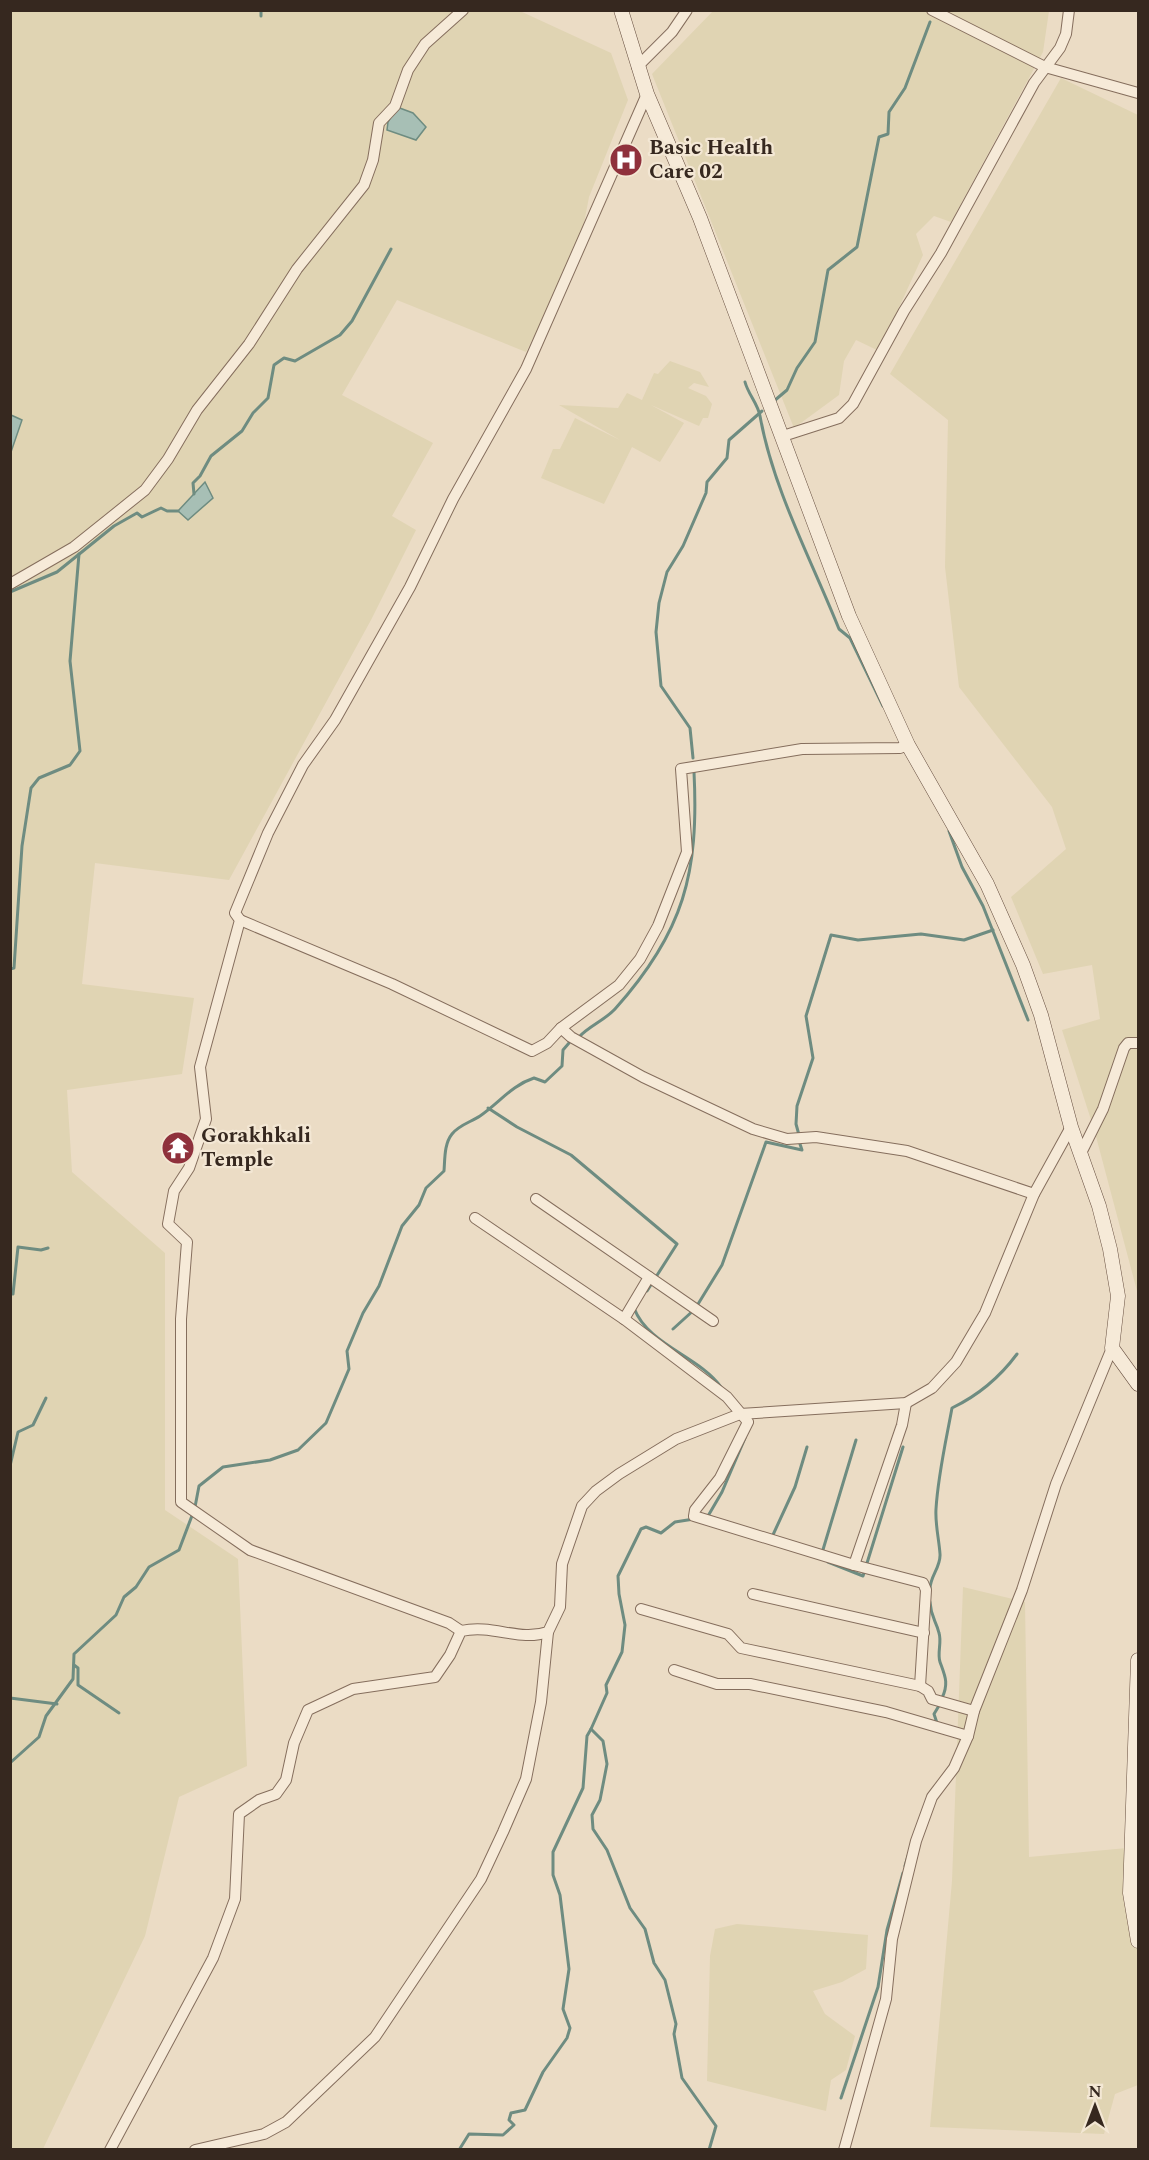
<svg xmlns="http://www.w3.org/2000/svg" width="1149" height="2160" font-family="Spectral,serif">
  <rect width="100%" height="100%" fill="#ebdcc5"/>
  <!-- farmland -->
  <g fill="#e0d4b3">
    <path d="M11,11H520L611,53L628,100L589,197L581,239L568,271L526,352L397,300L342,395L433,443L392,516L416,530L371,620L229,880L95,863L82,984L194,998L182,1074L67,1090L72,1172L165,1253V1510L238,1559L247,1766L179,1797L145,1936L43,2149L11,2150Z"/>
    <path d="M713,11H1049L1043,52L951,222L934,216L916,234L923,255L879,351L856,340L844,361L839,395L794,428L652,74Z"/>
    <path d="M1061,78L1138,115L1137,1291L1094,1129L1062,1030L1100,1019L1092,965L1043,974L1011,897L1066,849L1052,807L959,687L945,567L948,420L890,374Z"/>
    <path d="M670,361L700,372L709,387L694,383L688,388L706,396L712,404L708,418H703L699,426L651,405L684,423L660,462L632,447L604,504L541,478L553,449H560L575,418L620,440L559,405L618,408L627,393L642,400L654,373L658,374Z"/>
    <path d="M963,1587L1025,1602L1029,1857L1138,1847V2085L1115,2094L1104,2134L930,2127L952,1881Z"/>
    <path d="M737,1924L868,1935L866,1969L842,1982L813,1991L825,2014L855,2036L846,2070L831,2080L826,2111L707,2081L710,1956L715,1929Z"/>
  </g>
  <!-- water -->
  <g fill="#a7bfb5" stroke="#6e8c81" stroke-width="1.5">
    <path d="M397,107L413,113L426,127L416,140L387,130L388,122Z"/>
    <path d="M11,415L22,420L11,452Z"/>
    <path d="M205,482L213,498L188,520L178,511Z"/>
  </g>
  <g fill="none" stroke-linecap="round" stroke-linejoin="round">
    <!-- stream -->
    <g stroke="#6e8c81" stroke-width="3">
      <path d="M261,10V16"/>
      <path d="M745,382C748,394 758,404 760,416C773,489 811,559 839,629L850,638L883,706"/>
      <path d="M774,401L787,390L797,368L815,342L828,270L857,247L879,137L888,134L889,112L905,88L930,22"/>
      <path d="M194,494L193,483L200,476L211,456L242,431L253,413L268,398L274,365L284,358L295,361L340,335L352,321L391,249"/>
      <path d="M10,592L57,572L114,526L137,513L142,517L161,508L167,511H178"/>
      <path d="M693,758L690,728L661,686L656,632L659,603L667,572L683,546L706,493L707,482L727,458L729,440L762,411"/>
      <path d="M949,831L962,867L983,906L1028,1020"/>
      <path d="M10,969L14,968L22,846L31,788L39,778L70,765L80,751L70,661L79,554"/>
      <path d="M579,1037C589,1026 605,1020 615,1009C684,932 699,873 694,772"/>
      <path d="M488,1108L517,1127L571,1155L677,1244L647,1291"/>
      <path d="M799,1135L796,1124L797,1106L813,1058L806,1016L831,935L858,940L921,934L964,940L993,930"/>
      <path d="M10,1293L13,1294L18,1247L41,1250L48,1248"/>
      <path d="M634,1308C648,1345 699,1356 721,1387"/>
      <path d="M673,1329L695,1309L722,1265L766,1142L802,1150L800,1144"/>
      <path d="M10,1466L18,1432L33,1425L46,1398"/>
      <path d="M195,1507L199,1486L223,1467L270,1460L298,1450L326,1423L349,1369L347,1351L363,1313L379,1286L402,1226L419,1205L426,1188L444,1171C445,1159 444,1144 452,1134C459,1125 471,1122 480,1116C499,1103 512,1085 534,1078L545,1082L562,1066L563,1050L569,1043"/>
      <path d="M708,1516L722,1492L745,1438"/>
      <path d="M694,1519L675,1522L661,1533L646,1527L641,1529L618,1576L619,1594L625,1625L622,1652L606,1685L607,1693L591,1729L603,1741L607,1764L600,1800L592,1815L593,1829L607,1850L630,1908L645,1929L654,1963L665,1980L676,2024L674,2034L682,2078L716,2126L709,2150"/>
      <path d="M772,1537L795,1487L807,1447"/>
      <path d="M822,1553L856,1440"/>
      <path d="M828,1562L863,1576L903,1447"/>
      <path d="M930,1589C930,1576 941,1567 940,1554C939,1539 935,1524 936,1509C938,1475 946,1441 952,1408C977,1396 1000,1377 1017,1354"/>
      <path d="M930,1602C931,1618 936,1620 939,1633C942,1642 937,1653 940,1662C945,1676 949,1683 942,1698"/>
      <path d="M74,1665L78,1668V1685L119,1713"/>
      <path d="M10,1698L57,1704"/>
      <path d="M937,1723L934,1714L940,1704"/>
      <path d="M10,1763L39,1737L46,1716L73,1679L74,1654L116,1615L124,1597L136,1587L149,1567L179,1550L193,1513"/>
      <path d="M905,1866L909,1853"/>
      <path d="M841,2098L878,1987L887,1930L903,1873"/>
      <path d="M459,2150L469,2134L503,2135L514,2125L509,2120L511,2113L525,2110L543,2072L567,2038L570,2028L563,2009L569,1969L560,1895L553,1875V1852L583,1788L587,1736L591,1729"/>
    </g>
    <!-- street casing -->
    <g stroke="#856e5d" stroke-width="12">
      <g id="street">
        <path d="M932,10L1045,67L1138,93"/>
        <path d="M637,67L672,32L687,10"/>
        <path d="M783,436L839,418L853,404L904,311L941,253L1034,83L1060,48L1066,34L1069,10"/>
        <path d="M10,584L74,547L145,490L168,459L197,410L249,344L297,269L364,185L373,160L379,123L395,106L408,70L425,44L463,10"/>
        <path d="M240,920L392,984L532,1051L547,1043L561,1028L619,985L640,959L658,926L687,852L681,769L802,749L900,748L908,745"/>
        <path d="M561,1028L571,1037L643,1077L753,1129L787,1139L816,1137L907,1151L1034,1194"/>
        <path d="M1081,1153L1103,1109L1124,1048L1128,1043H1138"/>
        <path d="M536,1199L713,1321"/>
        <path d="M475,1218L624,1319L727,1397L748,1422L720,1478L695,1510L694,1516L854,1565L923,1583L926,1590L920,1686"/>
        <path d="M624,1319L649,1277"/>
        <path d="M854,1565L902,1425L906,1403"/>
        <path d="M753,1594L924,1633"/>
        <path d="M641,1609L728,1634L741,1648L920,1686L928,1691L932,1699L974,1711"/>
        <path d="M461,1631L449,1623L250,1550L181,1502V1319L187,1242L168,1224L174,1191L189,1168L206,1119L200,1067L240,920L235,913L268,833L303,765L335,720L410,587L453,499L526,369L647,94"/>
        <path d="M674,1670L717,1684H750L886,1712L968,1736"/>
        <path d="M110,2150L213,1958L235,1899L239,1814L259,1800L276,1794L286,1780L294,1743L308,1710L353,1689L435,1677L450,1655L461,1631C494,1624 519,1642 548,1632L560,1607L562,1564L582,1506L596,1491L619,1474L676,1439L740,1414L906,1403L932,1388L956,1362L985,1313L1034,1194L1071,1127"/>
        <path d="M195,2150L264,2134L286,2122L375,2037L481,1879L503,1832L526,1779L541,1702L548,1632"/>
        <path d="M844,2150L886,1999L892,1939L916,1841L932,1797L954,1768L968,1736L974,1711L1022,1590L1056,1484L1112,1348"/>
      </g>
    </g>
    <!-- secondary casing -->
    <g stroke="#674f40" stroke-width="15">
      <g id="secondary">
        <path d="M621,10L647,94L700,218L849,616L908,745L987,884L1023,965L1041,1015L1071,1127L1099,1206L1110,1249L1118,1296L1112,1348L1138,1384"/>
        <path d="M1138,1660L1130,1893L1138,1941"/>
      </g>
    </g>
    <!-- street -->
    <use href="#street" stroke="#f6ead8" stroke-width="10"/>
    <!-- secondary -->
    <use href="#secondary" stroke="#f6ead8" stroke-width="14"/>
  </g>
  <!-- icons -->
  <defs>
    <g id="hospital-disc" transform="scale(1.725)"><circle r="9.5" fill="#8f313c" stroke="#f3e7d4"/><path d="M-5-5h3v3.5h4V-5h3V5h-3V1.5h-4V5h-3Z" fill="#fff"/></g>
    <g id="temple-disc" transform="scale(1.725)"><circle r="9.5" fill="#8f313c" stroke="#f3e7d4"/><path d="M0-6L5-2H3V0L6.5 2.5H4V6H1.5V3h-3V6H-4V2.5H-6.5L-3 0V-2H-5Z" fill="#fff"/></g>
  </defs>
  <g fill-rule="evenodd">
    <use href="#hospital-disc" x="626" y="160"/>
    <use href="#temple-disc" x="178" y="1148"/>
  </g>
  <g text-anchor="middle" dominant-baseline="central" stroke-width="4.5" stroke-linejoin="round" paint-order="stroke">
    <!-- poi labels -->
    <g font-size="21" font-weight="bold" fill="#36281f" stroke="#f3e7d4" text-anchor="start">
      <text x="649" y="148">Basic Health<tspan x="649" dy="24">Care 02</tspan></text>
      <text x="201" y="1136">Gorakhkali<tspan x="201" dy="24">Temple</tspan></text>
    </g>
  </g>
  <!-- border -->
  <rect width="1149" height="2160" fill="none" stroke="#36281f" stroke-width="24"/>
  <!-- north arrow -->
  <g transform="translate(1095 2106)" stroke="#f3e7d4" stroke-width="4.5" paint-order="stroke">
  <path d="M0-4.5L10 22L0 15L-10 22Z" fill="#36281f"/>
  <text y="-9" font-size="16" font-weight="bold" text-anchor="middle" fill="#36281f">N</text>
  </g>
</svg>
